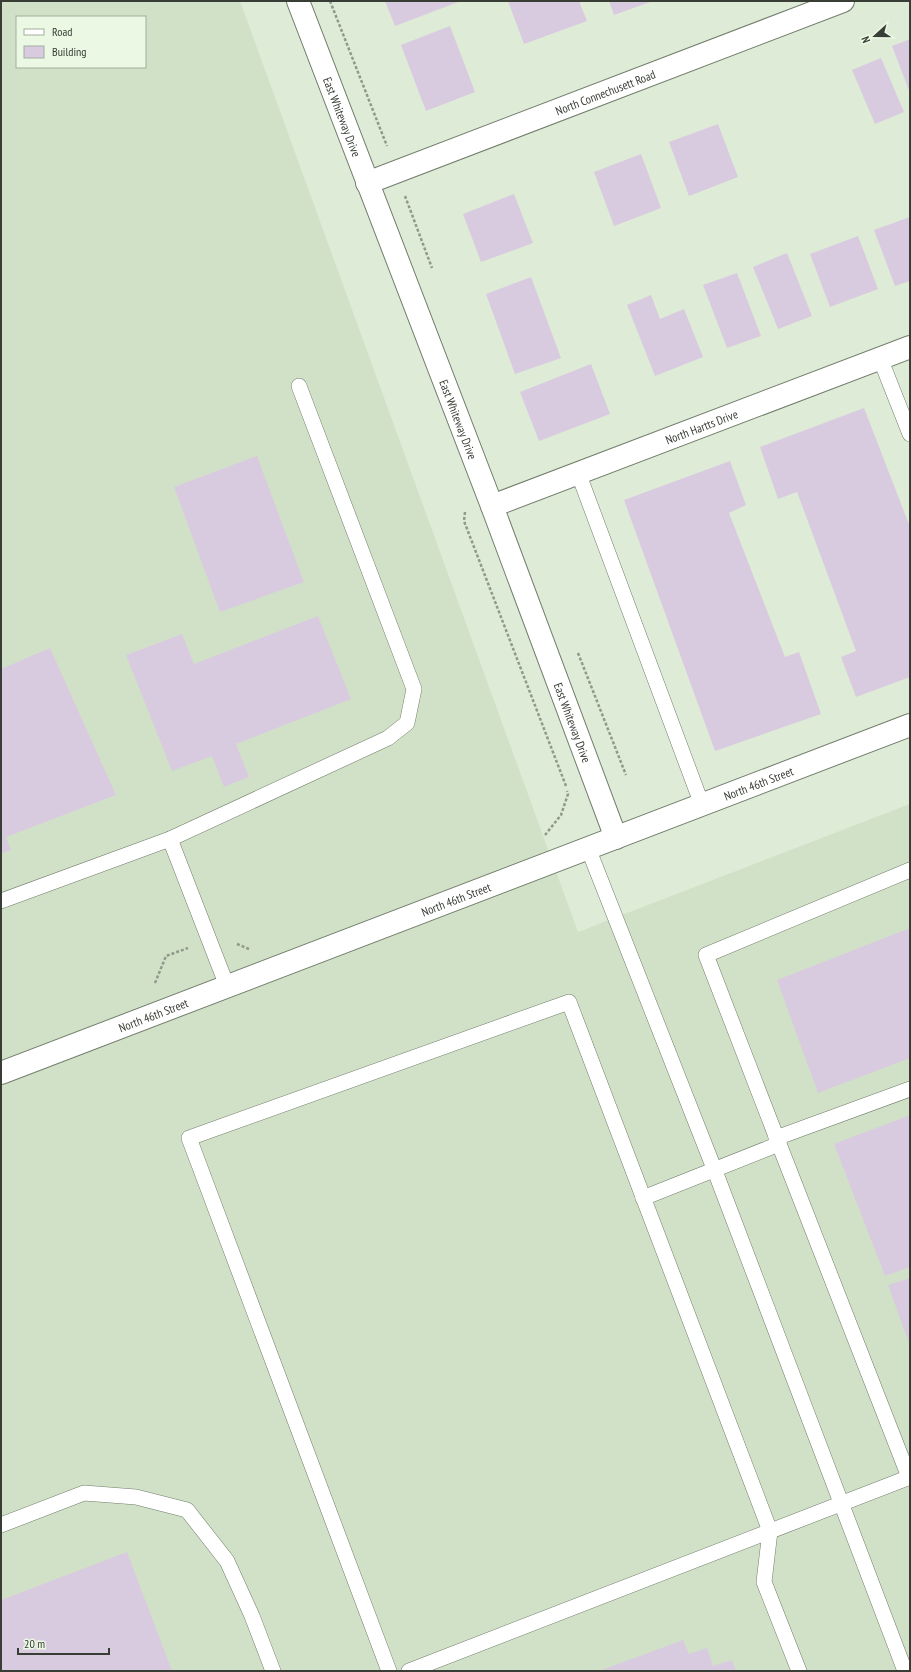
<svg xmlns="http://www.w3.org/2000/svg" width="911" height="1672" font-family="'PT Sans Narrow',sans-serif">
  <rect width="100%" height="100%" fill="#deebd7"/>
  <!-- built -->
  <path fill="#d1e1c7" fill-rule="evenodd" d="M1,1H240L578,932L910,804V1671H1ZM17,17H145V67H17Z"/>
  <!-- building -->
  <g fill="#d9cbdf">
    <path d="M385,1H461L395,26Z"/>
    <path d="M508,1H579L587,21L524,44Z"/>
    <path d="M609,1H653L614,15Z"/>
    <path d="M450,26L475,92L426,111L401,45Z"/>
    <path d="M910,39V93L892,46Z"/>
    <path d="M881,58L904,112L875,124L852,70Z"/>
    <path d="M718,124L738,177L689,196L669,142Z"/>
    <path d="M641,154L661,208L614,226L594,172Z"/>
    <path d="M514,194L533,243L481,262L463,214Z"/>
    <path d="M910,217V281L895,286L874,230Z"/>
    <path d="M858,236L878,289L830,307L810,254Z"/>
    <path d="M787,253L812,316L778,329L753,267Z"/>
    <path d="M737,273L761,336L727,348L703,285Z"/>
    <path d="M531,277L561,358L515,374L486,294Z"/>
    <path d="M651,295L660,319L684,309L703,357L655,376L627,305Z"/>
    <path d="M591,364L610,414L539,441L520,392Z"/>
    <path d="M864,408L910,527V677L856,697L841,657L856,651L797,492L778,499L760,447Z"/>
    <path d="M257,456L304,582L220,612L174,487Z"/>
    <path d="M730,461L746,505L729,513L785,657L799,652L821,714L715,751L624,500Z"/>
    <path d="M318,616L351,699L236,744L249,777L224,787L212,756L172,771L126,655L182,634L194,664Z"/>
    <path d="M50,648L116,795L6,837L11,850L1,854V669Z"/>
    <path d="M910,928V1058L818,1093L777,980Z"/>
    <path d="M910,1115V1267L885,1276L834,1144Z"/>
    <path d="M910,1278V1346L888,1285Z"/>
    <path d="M127,1552L172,1671H1V1600Z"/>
    <path d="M683,1640L689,1654L707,1648L713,1666L732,1660L736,1671H599Z"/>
  </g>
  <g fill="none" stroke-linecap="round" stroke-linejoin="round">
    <!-- service casing -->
    <g stroke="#727d6b" stroke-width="16">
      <g id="service">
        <path d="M880,358L910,434"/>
        <path d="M579,475L702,805"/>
        <path d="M170,839L388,738L407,723L414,689L299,386"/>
        <path d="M588,848L715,1171L905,1671"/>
        <path d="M1,901L170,839L227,986"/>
        <path d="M776,1138L910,1089"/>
        <path d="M779,1144L909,1477"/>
        <path d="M643,1198L779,1144L706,955L910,870"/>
        <path d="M1,1525L84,1493L136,1497L187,1510L227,1561L252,1616L273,1671"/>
        <path d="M389,1671L189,1138L569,1002L770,1531L764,1582L799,1671"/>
        <path d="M409,1671L910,1477"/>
      </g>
    </g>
    <!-- minor casing -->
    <g stroke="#727d6b" stroke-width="24">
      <g id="minor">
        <path id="s1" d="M298,1L492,506L616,838"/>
        <path id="s2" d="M367,183L843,1"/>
        <path id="s3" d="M492,506L910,347"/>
      </g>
    </g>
    <!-- tertiary casing -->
    <g stroke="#727d6b" stroke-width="24">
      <g id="tertiary">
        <path id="s4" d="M1,1073L910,725"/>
      </g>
    </g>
    <!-- path -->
    <g stroke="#90998a" stroke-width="2.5" stroke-dasharray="3 2" stroke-linecap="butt">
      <path d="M330,1L387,146"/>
      <path d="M405,196L432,268"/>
      <path d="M465,512L464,521L566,786"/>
      <path d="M578,653L626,775"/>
      <path d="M545,835L561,815L568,794L567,791"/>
      <path d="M237,944L249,949"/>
      <path d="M155,983L166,956L188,948"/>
    </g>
    <!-- service -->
    <use href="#service" stroke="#fff" stroke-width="15"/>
    <!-- minor -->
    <use href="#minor" stroke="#fff" stroke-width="22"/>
    <!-- tertiary -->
    <use href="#tertiary" stroke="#fff" stroke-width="22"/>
  </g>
  <g text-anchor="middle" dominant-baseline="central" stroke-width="3" stroke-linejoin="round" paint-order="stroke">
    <!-- street labels -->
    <g font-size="12" fill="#383d35" stroke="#ebf8e4">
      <text stroke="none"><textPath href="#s2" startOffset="255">North Connechusett Road</textPath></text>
      <text stroke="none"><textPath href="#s1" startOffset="124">East Whiteway Drive</textPath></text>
      <text stroke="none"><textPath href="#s1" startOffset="448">East Whiteway Drive</textPath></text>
      <text stroke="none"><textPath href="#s3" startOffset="224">North Hartts Drive</textPath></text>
      <text stroke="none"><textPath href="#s1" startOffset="772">East Whiteway Drive</textPath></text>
      <text stroke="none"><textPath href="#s4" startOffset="811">North 46th Street</textPath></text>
      <text stroke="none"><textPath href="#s4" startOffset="487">North 46th Street</textPath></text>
      <text stroke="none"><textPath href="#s4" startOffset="163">North 46th Street</textPath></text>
    </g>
  </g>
  <!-- border -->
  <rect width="911" height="1672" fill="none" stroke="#383d35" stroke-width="4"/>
  <!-- legend -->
  <rect x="16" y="16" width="130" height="52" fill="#ebf8e4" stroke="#a3ad9e"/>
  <rect x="24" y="29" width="20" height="6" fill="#ffffff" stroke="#a3ad9e"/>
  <text x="52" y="36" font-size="12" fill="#383d35">Road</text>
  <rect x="24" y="46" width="20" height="12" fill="#d9cbdf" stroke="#a3ad9e"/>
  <text x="52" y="56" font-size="12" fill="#383d35">Building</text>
  <!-- north arrow -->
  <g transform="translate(875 36) rotate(249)" stroke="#ebf8e4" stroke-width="3" paint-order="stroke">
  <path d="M0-3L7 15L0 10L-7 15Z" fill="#383d35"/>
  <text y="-6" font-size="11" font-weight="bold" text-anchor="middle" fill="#383d35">N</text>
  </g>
  <!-- scale -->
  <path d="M18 1648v6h91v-6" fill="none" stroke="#383d35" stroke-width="2"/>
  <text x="24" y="1648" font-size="12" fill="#383d35" stroke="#ebf8e4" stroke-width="3" paint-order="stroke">20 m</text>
</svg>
